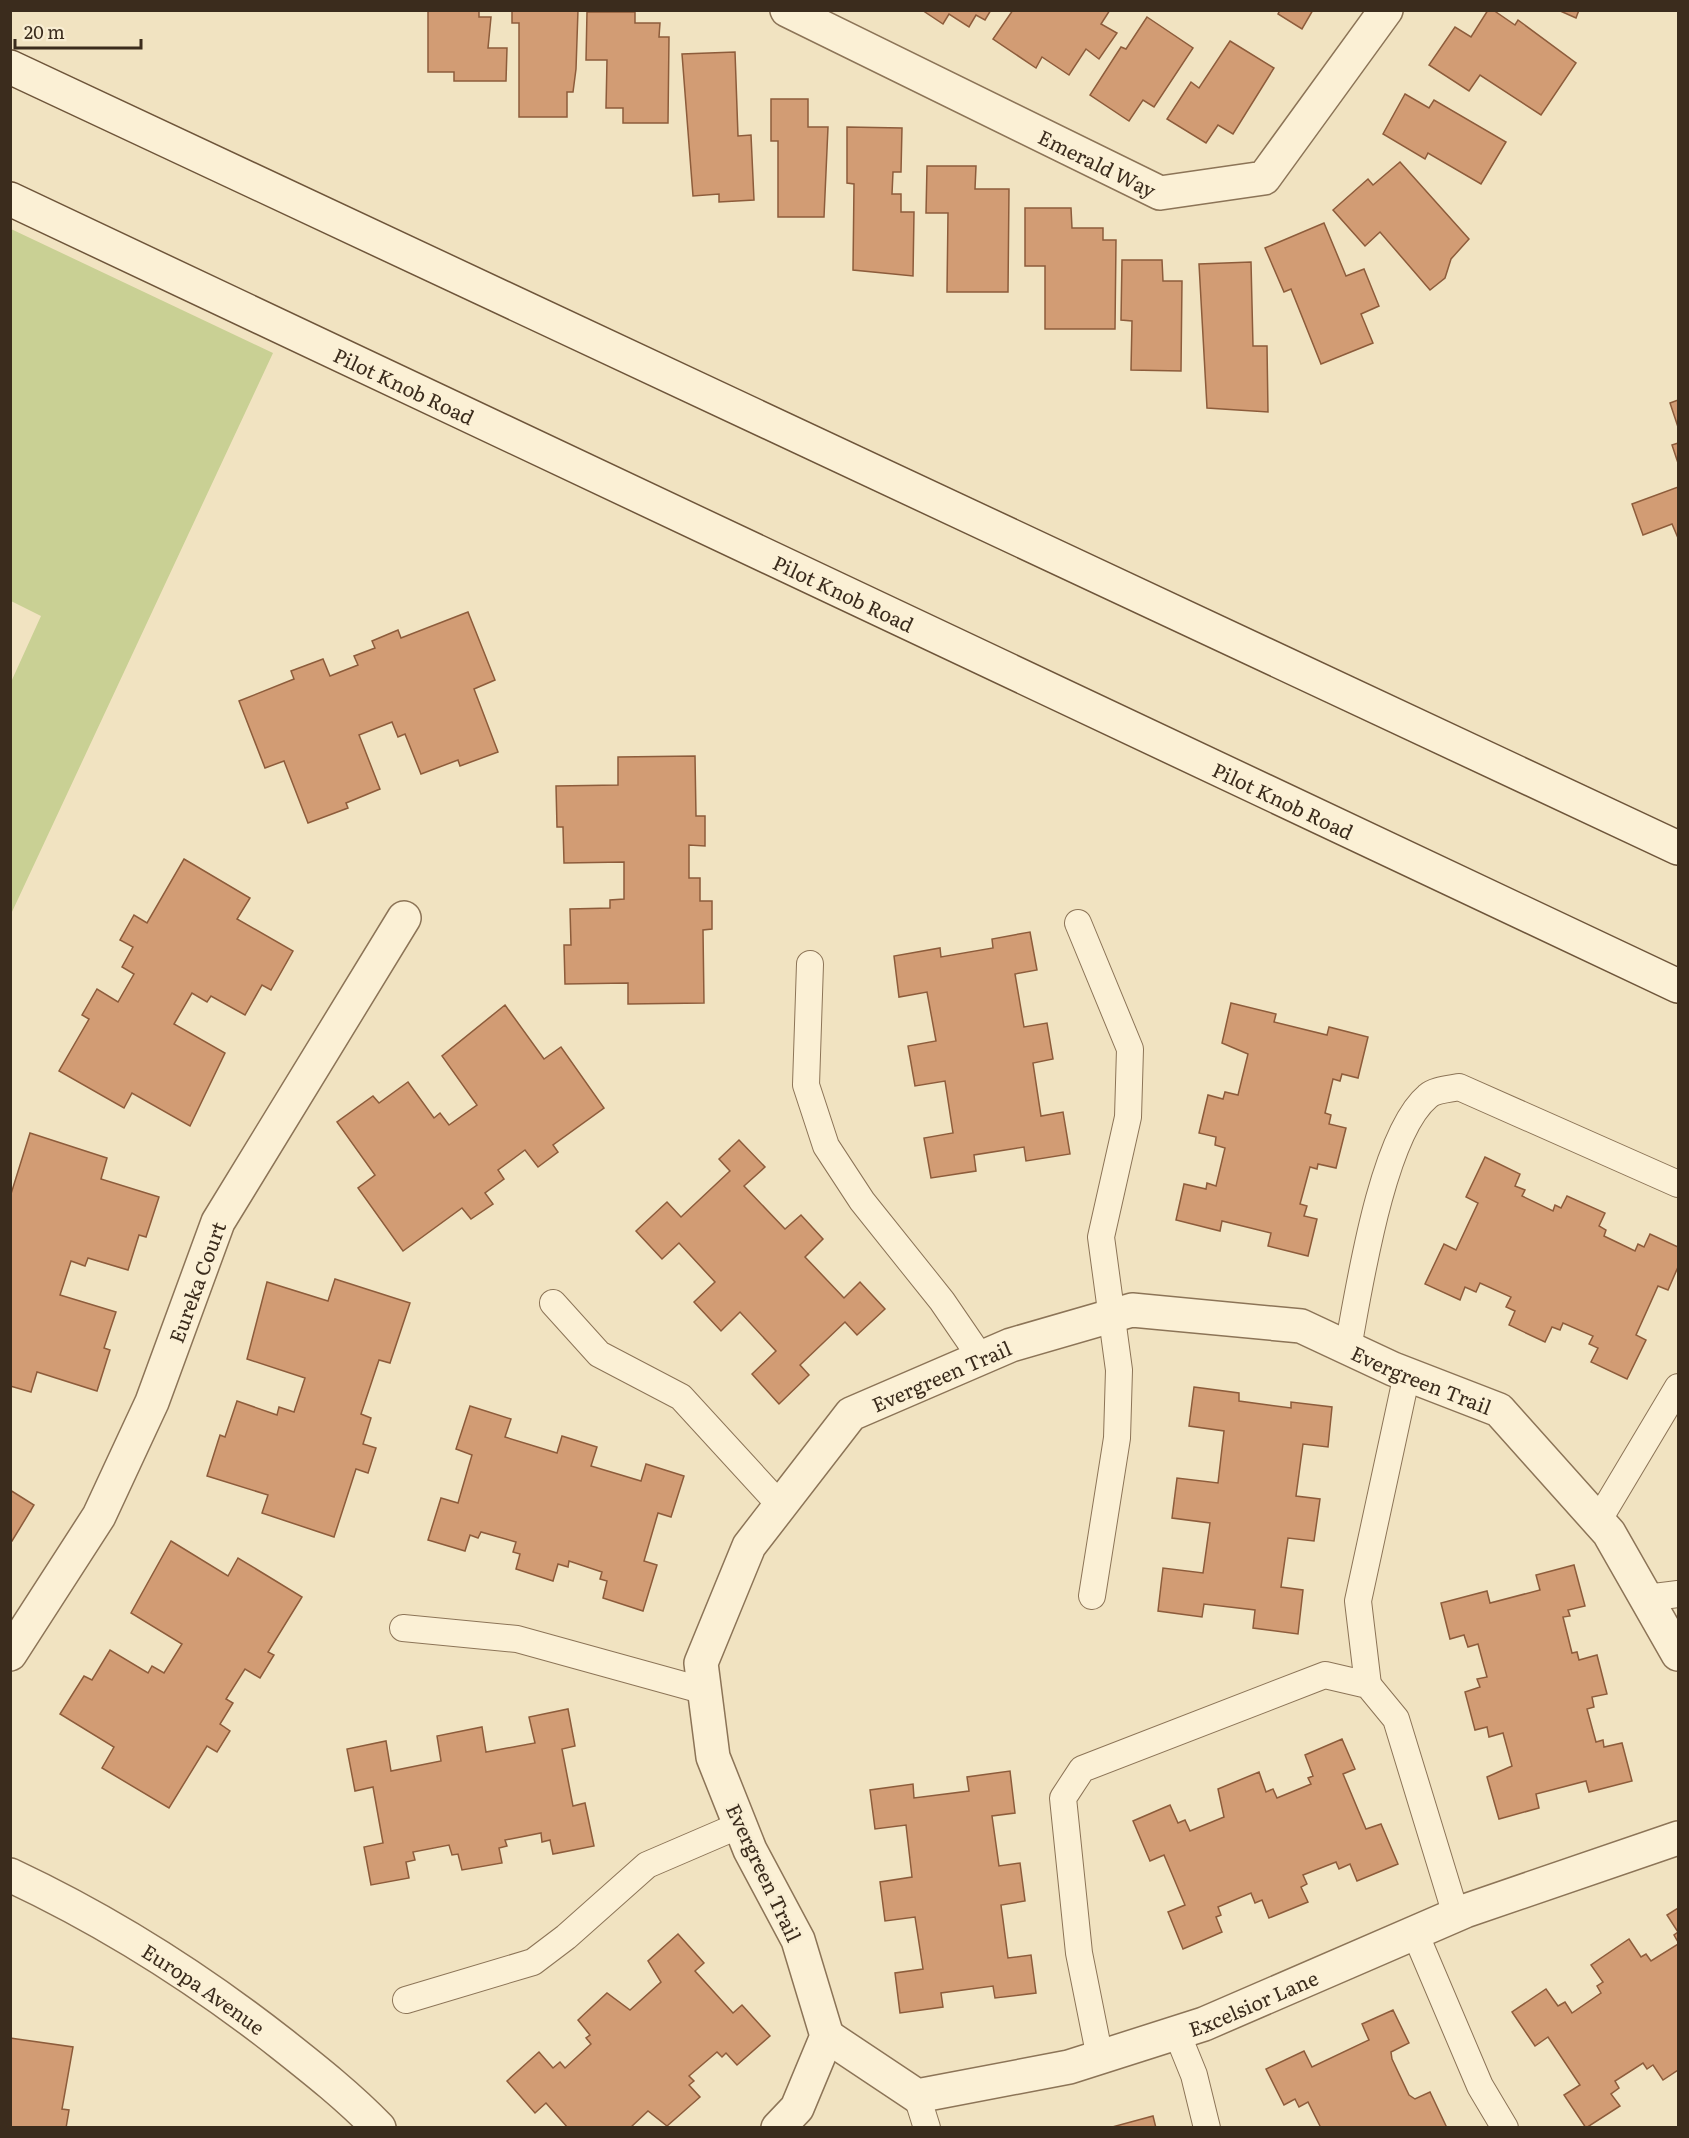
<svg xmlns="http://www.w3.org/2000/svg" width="1689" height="2138" font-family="Literata,serif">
  <rect width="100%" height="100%" fill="#f1e3c1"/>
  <!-- green -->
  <path fill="#c9d094" d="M11,229L273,353L11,914V682L41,616L11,601Z"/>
  <!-- building -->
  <g fill="#d29c74" stroke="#8d5c3b" stroke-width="1.5">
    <path d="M428,10H479V17H491L488,48H507L506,81H454V72H428Z"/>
    <path d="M512,10H578L576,69L573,92H567V117H519V23H512Z"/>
    <path d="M922,10H991L985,20L976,15L969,27L949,14L943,24Z"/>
    <path d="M1013,10H1110L1101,24L1117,33L1099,59L1086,49L1069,75L1042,57L1036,68L993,39Z"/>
    <path d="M1280,10H1313L1302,29L1278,14Z"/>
    <path d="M1488,10H1493L1515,25L1518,20L1576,63L1541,115L1480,75L1469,91L1429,65L1455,27L1471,37Z"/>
    <path d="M1558,10H1579L1576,18Z"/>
    <path d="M587,12H635V23H660L659,37H669L668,123H623V108H606L607,60H586Z"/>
    <path d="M1147,17L1193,48L1154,107L1143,100L1129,121L1090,95L1121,47L1126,49Z"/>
    <path d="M1230,41L1274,68L1233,134L1218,125L1206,143L1167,119L1191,82L1199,88Z"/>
    <path d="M735,52L738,136L751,135L754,200L719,202V194L693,196L682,54Z"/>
    <path d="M1405,94L1429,108L1434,100L1506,142L1481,184L1428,153L1425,159L1383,134Z"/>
    <path d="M771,99H808V127H828L824,217H778V141H771Z"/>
    <path d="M847,127L902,128L901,172H893L892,194H901V212H914L913,276L853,270L854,184L847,183Z"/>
    <path d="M1400,162L1469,239L1451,259L1445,278L1430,290L1380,232L1365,246L1333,210L1368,179L1373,185Z"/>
    <path d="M927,166H976L975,189H1009L1008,292H947L948,213H926Z"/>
    <path d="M1025,208H1071L1072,228H1103V240H1116L1115,329H1045V266H1025Z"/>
    <path d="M1324,223L1346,276L1364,269L1379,306L1361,314L1373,343L1321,364L1291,289L1284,292L1265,248Z"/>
    <path d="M1122,260H1162L1163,281H1182L1181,371L1131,370L1132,321L1121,320Z"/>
    <path d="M1251,262L1253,346H1267L1268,412L1207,408L1199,264Z"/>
    <path d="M1678,400V427L1670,403Z"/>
    <path d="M1678,443V463L1672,445Z"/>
    <path d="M1678,487V538L1672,524L1643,535L1632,504Z"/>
    <path d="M468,612L495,680L474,689L498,752L460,766L458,760L421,774L405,734L398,737L392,722L359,735L380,789L346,803L348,808L308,823L284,761L265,768L239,701L294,679L291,671L323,659L330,676L358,665L354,656L375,648L372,641L398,630L401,638Z"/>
    <path d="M695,756L696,816H705V846L689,845V878H700V901H712V929L703,930L704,1003L628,1004V983L565,984L564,945H571L570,909L610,908V900L624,899V862L564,863L563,827H557L556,786L618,785V757Z"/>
    <path d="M184,859L250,898L237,919L293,951L271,990L262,985L245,1015L211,996L207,1002L192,993L174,1024L225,1053L190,1126L132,1093L124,1108L59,1071L89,1019L82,1015L97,989L118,1002L134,974L122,967L133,947L120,940L134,915L147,923Z"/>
    <path d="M1030,932L1037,970L1015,974L1024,1027L1047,1023L1053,1059L1033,1063L1041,1116L1063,1112L1070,1154L1026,1161L1024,1147L974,1155L976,1171L931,1178L924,1138L953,1133L945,1081L915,1086L908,1046L936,1041L927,992L899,997L894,956L940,948L941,957L993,948L992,939Z"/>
    <path d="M1231,1003L1276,1014L1274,1022L1327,1035L1329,1027L1368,1037L1358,1078L1342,1074L1340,1081L1333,1079L1325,1113L1331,1115L1329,1124L1346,1128L1336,1168L1318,1164L1317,1169L1310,1167L1300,1204L1307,1206L1304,1216L1317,1219L1308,1256L1268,1246L1271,1233L1222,1221L1220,1231L1176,1220L1184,1184L1206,1189L1207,1183L1216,1186L1225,1148L1215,1145L1216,1137L1199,1133L1208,1095L1223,1099L1225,1092L1238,1095L1248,1054L1222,1043Z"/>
    <path d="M505,1005L544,1059L561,1047L604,1108L553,1145L558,1152L538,1167L525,1150L498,1170L504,1179L485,1193L493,1204L471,1219L462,1208L403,1251L358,1188L375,1175L337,1122L373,1096L379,1103L408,1082L434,1118L440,1113L449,1125L477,1105L442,1056Z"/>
    <path d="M30,1133L107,1158L101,1179L159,1197L146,1237L139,1235L128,1270L88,1258L85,1266L71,1261L60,1295L116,1312L104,1348L110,1350L97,1391L37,1372L31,1392L10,1386V1197Z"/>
    <path d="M739,1140L765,1167L744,1186L785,1229L801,1215L823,1239L805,1257L844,1298L860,1282L885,1309L857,1335L845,1322L800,1365L809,1375L779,1404L752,1374L776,1351L740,1312L721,1331L694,1302L715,1282L679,1243L662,1259L636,1231L667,1202L681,1217L730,1171L719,1159Z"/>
    <path d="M1485,1157L1520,1174L1515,1186L1525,1190L1522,1196L1553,1211L1555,1205L1561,1208L1567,1196L1605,1213L1599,1226L1606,1230L1604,1236L1635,1251L1638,1244L1644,1247L1650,1234L1678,1247V1267L1668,1290L1658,1286L1636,1335L1646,1340L1627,1379L1591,1362L1598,1348L1589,1344L1593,1336L1563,1323L1560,1330L1552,1327L1545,1342L1509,1325L1515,1311L1506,1307L1511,1297L1480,1283L1476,1292L1465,1287L1460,1300L1425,1284L1444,1244L1456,1250L1478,1203L1466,1197Z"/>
    <path d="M335,1279L410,1303L390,1363L379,1360L361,1414L371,1418L363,1444L376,1448L368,1473L356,1469L334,1537L262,1513L268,1495L207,1476L220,1435L225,1437L237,1401L277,1415L279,1407L294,1412L305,1378L247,1359L267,1282L328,1301Z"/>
    <path d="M1194,1387L1239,1393V1401L1291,1408V1402L1332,1407L1328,1447L1303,1444L1296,1496L1320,1499L1314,1541L1288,1538L1281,1587L1303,1590L1298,1634L1253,1628L1255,1610L1204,1604L1202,1617L1158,1611L1163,1568L1203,1573L1210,1523L1172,1518L1177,1478L1218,1483L1224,1431L1189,1426Z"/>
    <path d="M470,1406L511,1419L505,1437L557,1453L562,1436L597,1447L591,1466L641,1481L646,1464L684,1476L671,1517L658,1513L644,1561L657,1565L643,1611L603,1598L607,1581L600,1579L602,1572L569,1561L568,1567L558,1564L553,1581L516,1569L520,1554L513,1552L516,1542L481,1532L478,1538L470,1535L465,1551L428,1540L441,1498L458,1503L472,1455L456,1449Z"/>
    <path d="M10,1490L34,1505L12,1541L10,1540Z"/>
    <path d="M171,1541L228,1576L238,1558L302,1597L268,1652L274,1655L260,1678L245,1669L226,1699L233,1703L220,1724L230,1731L217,1752L207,1746L169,1808L102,1768L114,1747L60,1714L84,1676L92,1680L110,1650L148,1673L152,1666L164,1673L182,1644L131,1613Z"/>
    <path d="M1574,1565L1585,1606L1568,1610L1570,1616L1563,1617L1572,1653L1577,1652L1579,1660L1597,1655L1607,1694L1592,1697L1594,1707L1587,1709L1596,1742L1603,1740L1604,1747L1622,1743L1632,1781L1589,1792L1586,1781L1536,1794L1539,1808L1499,1819L1487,1777L1512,1766L1503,1733L1489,1737L1487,1727L1475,1730L1465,1692L1480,1687L1477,1679L1487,1677L1478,1644L1468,1647L1464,1635L1450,1639L1441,1603L1487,1591L1490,1603L1540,1590L1536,1575Z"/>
    <path d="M568,1709L575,1746L562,1749L573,1806L585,1803L594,1846L553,1854L550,1840L542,1842L541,1833L505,1840L507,1846L499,1848L502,1863L462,1870L458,1854L452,1855L449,1845L413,1852L415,1860L406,1862L409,1878L371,1885L364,1847L383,1843L373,1787L355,1791L347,1749L386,1741L391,1771L441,1761L437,1736L482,1727L486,1752L535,1743L529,1717Z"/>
    <path d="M1342,1739L1355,1769L1343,1774L1366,1829L1381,1824L1398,1864L1357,1881L1350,1864L1339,1869L1336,1862L1303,1875L1307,1884L1301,1887L1308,1902L1269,1918L1262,1900L1255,1903L1251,1893L1218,1907L1221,1915L1216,1917L1222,1932L1183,1949L1168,1912L1185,1905L1164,1855L1150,1861L1133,1821L1170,1805L1178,1823L1185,1820L1190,1831L1224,1817L1218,1789L1259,1772L1266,1792L1273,1789L1277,1798L1311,1784L1308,1778L1313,1776L1305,1755Z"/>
    <path d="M1010,1771L1015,1813L992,1816L999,1866L1020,1863L1025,1901L1001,1905L1008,1958L1031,1955L1036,1993L995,1998L993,1986L941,1993L943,2007L900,2013L895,1973L923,1969L915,1917L885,1921L880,1882L912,1877L906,1825L875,1829L870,1790L913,1784L914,1798L969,1791L967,1777Z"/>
    <path d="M1678,1908V1942L1674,1935L1678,1932L1667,1915Z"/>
    <path d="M678,1934L704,1963L695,1971L733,2013L742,2005L770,2036L737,2065L726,2053L722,2057L717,2052L689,2076L694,2081L689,2085L700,2097L667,2126L648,2111L630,2128H568L546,2103L535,2113L507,2081L539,2052L553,2068L560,2062L565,2068L591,2044L586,2038L590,2035L578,2020L607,1993L630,2010L661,1982L648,1961Z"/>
    <path d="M1629,1939L1641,1957L1646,1954L1651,1961L1678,1944V2070L1663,2080L1653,2065L1647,2069L1643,2063L1615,2081L1619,2088L1611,2094L1620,2106L1586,2128L1564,2095L1580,2085L1548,2037L1535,2046L1512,2012L1546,1989L1558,2006L1565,2002L1572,2013L1601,1993L1597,1986L1603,1982L1591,1965Z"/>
    <path d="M1393,2010L1409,2043L1391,2052L1392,2059L1409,2095L1415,2099L1430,2092L1447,2128H1321L1308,2102L1299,2107L1295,2099L1284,2105L1266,2069L1304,2051L1312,2067L1369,2040L1362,2024Z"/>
    <path d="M10,2038L73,2047L62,2109L69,2110L66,2128H10Z"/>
    <path d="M1153,2116L1156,2128H1112V2127Z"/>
  </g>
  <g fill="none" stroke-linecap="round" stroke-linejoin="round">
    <!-- lane casing -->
    <g stroke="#8c7457" stroke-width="28">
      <g id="lane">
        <path d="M1078,923L1130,1049L1128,1117L1101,1237L1119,1370L1117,1438L1092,1596"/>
        <path d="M810,964L806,1085L826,1146L862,1201L942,1301L981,1358"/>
        <path d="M553,1303L599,1354L681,1397L780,1505"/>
        <path d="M1348,1348C1359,1289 1382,1134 1428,1096C1434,1090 1450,1089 1459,1087L1678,1184"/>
        <path d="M1598,1521L1678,1387"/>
        <path d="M1646,1598L1678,1594"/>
        <path d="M403,1628L517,1639L705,1691"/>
        <path d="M1368,1685L1358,1601L1407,1374"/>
        <path d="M1415,1933L1480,2086L1505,2128"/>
        <path d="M406,2000L533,1962L566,1937L647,1865L740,1825"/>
        <path d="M1177,2033L1194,2075L1207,2128"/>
        <path d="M1100,2058L1079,1953L1063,1798L1082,1769L1325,1675L1368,1685L1396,1719L1456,1915"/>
        <path d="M917,2096L927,2128"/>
      </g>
    </g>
    <!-- street casing -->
    <g stroke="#8c7457" stroke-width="36">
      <g id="street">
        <path id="s1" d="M787,10L1160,193L1264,178L1386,10"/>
        <path id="s2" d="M10,1654L99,1516L152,1402L218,1222L404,918"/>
        <path id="s3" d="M10,1875C108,1921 198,1978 282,2044C315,2070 349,2097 379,2128"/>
        <path id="s4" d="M827,2036L917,2096L1069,2067L1204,2024L1465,1911L1678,1838"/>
        <path id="s5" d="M778,2128L797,2108L827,2036L798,1940L750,1850L713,1757L701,1663L749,1546L851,1414L1011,1345L1132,1310L1301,1326L1393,1369L1499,1410L1609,1533L1678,1654"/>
      </g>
    </g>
    <!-- secondary casing -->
    <g stroke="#6e553a" stroke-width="36">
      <g id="secondary">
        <path d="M10,67L1678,848"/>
        <path id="s6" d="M10,199L1678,986"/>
      </g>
    </g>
    <!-- lane -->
    <use href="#lane" stroke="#fbf0d5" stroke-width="26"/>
    <!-- street -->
    <use href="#street" stroke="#fbf0d5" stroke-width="33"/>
    <!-- secondary -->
    <use href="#secondary" stroke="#fbf0d5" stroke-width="33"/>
  </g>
  <g text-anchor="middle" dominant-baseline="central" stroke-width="5" stroke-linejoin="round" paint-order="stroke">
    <!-- street labels -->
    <g font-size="20" fill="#3b2c1d" stroke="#f8edd2">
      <text stroke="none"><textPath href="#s1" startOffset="346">Emerald Way</textPath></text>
      <text stroke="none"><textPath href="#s6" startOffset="436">Pilot Knob Road</textPath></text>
      <text stroke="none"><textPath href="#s6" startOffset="922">Pilot Knob Road</textPath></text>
      <text stroke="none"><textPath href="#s6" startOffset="1408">Pilot Knob Road</textPath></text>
      <text stroke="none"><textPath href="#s2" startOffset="418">Eureka Court</textPath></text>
      <text stroke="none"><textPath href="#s5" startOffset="894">Evergreen Trail</textPath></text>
      <text stroke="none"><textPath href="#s5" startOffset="1398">Evergreen Trail</textPath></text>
      <text transform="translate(765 1872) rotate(65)">Evergreen Trail</text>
      <text stroke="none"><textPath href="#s3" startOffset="225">Europa Avenue</textPath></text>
      <text stroke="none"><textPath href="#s4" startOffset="458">Excelsior Lane</textPath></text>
    </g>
  </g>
  <!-- border -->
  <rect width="1689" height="2138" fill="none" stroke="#3b2c1d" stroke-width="24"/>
  <!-- scale -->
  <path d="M15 39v9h126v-9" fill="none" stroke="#3b2c1d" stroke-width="3"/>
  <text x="24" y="39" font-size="18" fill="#3b2c1d" stroke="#f8edd2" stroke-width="4.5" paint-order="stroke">20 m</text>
</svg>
